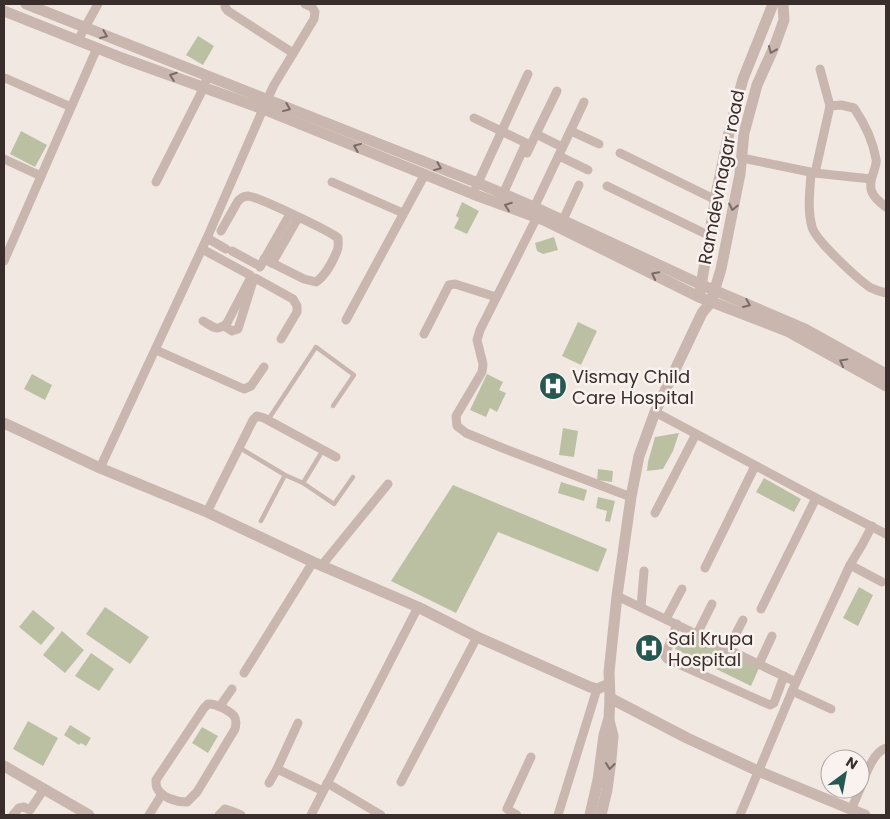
<svg xmlns="http://www.w3.org/2000/svg" width="890" height="819" font-family="Poppins,sans-serif">
  <rect width="100%" height="100%" fill="#f2e8e2"/>
  <!-- grass -->
  <g fill="#bcc0a3">
    <path d="M198,36L214,46L203,65L186,55Z"/>
    <path d="M21,131L47,145L35,167L10,154Z"/>
    <path d="M462,202L479,211L467,234L454,228L459,218L456,216Z"/>
    <path d="M554,237L558,250L543,254L537,251L535,243Z"/>
    <path d="M578,322L597,331L581,365L562,356Z"/>
    <path d="M32,374L52,385L45,400L24,389Z"/>
    <path d="M487,374L503,382L499,390L506,393L497,412L490,408L486,417L470,410Z"/>
    <path d="M563,428L578,431L574,457L559,455Z"/>
    <path d="M679,433L673,451L663,469L647,471L648,462L655,437Z"/>
    <path d="M598,469L613,471L612,482L597,480Z"/>
    <path d="M764,478L801,499L794,512L756,492Z"/>
    <path d="M561,482L587,490L584,501L558,493Z"/>
    <path d="M453,485L607,549L598,572L498,532L456,613L391,581Z"/>
    <path d="M598,497L615,501L610,522L605,521L607,511L596,508Z"/>
    <path d="M859,587L873,595L858,626L843,618Z"/>
    <path d="M105,607L149,637L130,664L86,634Z"/>
    <path d="M33,610L55,628L41,645L19,627Z"/>
    <path d="M62,631L84,650L65,673L43,655Z"/>
    <path d="M683,632L759,668L751,686L675,649Z"/>
    <path d="M91,653L114,669L99,691L75,676Z"/>
    <path d="M28,721L58,738L43,766L13,749Z"/>
    <path d="M70,725L91,738L86,746L81,743L79,745L64,735Z"/>
    <path d="M202,727L218,736L208,753L192,743Z"/>
  </g>
  <g fill="none" stroke-linecap="round" stroke-linejoin="round">
    <!-- service -->
    <g stroke="#c9b6af" stroke-width="4.5">
      <path d="M268,420L316,347L354,375L333,406"/>
      <path d="M240,448L285,475L303,483L334,504L353,477"/>
      <path d="M303,483L320,455"/>
      <path d="M261,521L285,475"/>
    </g>
    <!-- minor -->
    <g stroke="#c9b6af" stroke-width="9">
      <path d="M225,4V7L228,11L293,53"/>
      <path d="M78,40L98,4"/>
      <path d="M820,69L830,106"/>
      <path d="M5,78L71,107"/>
      <path d="M474,118L526,143L503,194"/>
      <path d="M571,131L599,144"/>
      <path d="M536,134L557,91"/>
      <path d="M527,153L536,134L562,147"/>
      <path d="M620,153L716,200"/>
      <path d="M559,156L588,170"/>
      <path d="M742,158L815,173L871,179"/>
      <path d="M4,159L41,176"/>
      <path d="M811,173C810,191 807,209 812,227C816,241 856,277 868,286C873,290 880,291 886,293"/>
      <path d="M815,173L830,106L841,105L854,108C865,124 873,141 876,159C877,163 875,167 874,171C867,189 871,196 886,207"/>
      <path d="M156,182L200,95L208,76"/>
      <path d="M332,182L403,213"/>
      <path d="M607,186L710,236"/>
      <path d="M476,187L528,74"/>
      <path d="M532,212L584,102"/>
      <path d="M537,217L480,330L477,340L483,364L482,372L456,416L457,426L466,433L505,449L631,497"/>
      <path d="M563,220L579,185"/>
      <path d="M221,231L238,201C241,198 243,196 248,196C258,197 328,230 338,238C338,242 339,247 337,251C333,261 325,276 316,282L304,279L264,259"/>
      <path d="M207,238L226,249"/>
      <path d="M202,249L250,275"/>
      <path d="M232,251L256,264"/>
      <path d="M4,261L97,48"/>
      <path d="M272,263L298,218"/>
      <path d="M260,267L290,214"/>
      <path d="M255,278L293,299L297,306V312L281,339"/>
      <path d="M346,320L425,174"/>
      <path d="M203,321C213,327 217,332 227,323L250,279"/>
      <path d="M224,326L232,331L238,329L253,281"/>
      <path d="M424,334L449,285L455,284L496,297"/>
      <path d="M156,350L244,389L251,386L264,367"/>
      <path d="M655,412L816,498L886,534"/>
      <path d="M100,468L207,238L267,100L274,85L314,19L315,12L312,7L305,4"/>
      <path d="M207,512L253,420L257,416L264,418L336,457"/>
      <path d="M655,513L696,434"/>
      <path d="M322,565L388,484"/>
      <path d="M850,565L882,582"/>
      <path d="M705,568L755,466"/>
      <path d="M617,596L796,682"/>
      <path d="M641,607L644,571"/>
      <path d="M761,609L816,498"/>
      <path d="M666,619L682,589"/>
      <path d="M677,624L665,656L667,659L770,705L774,703L784,676"/>
      <path d="M697,634L712,604"/>
      <path d="M728,649L743,620"/>
      <path d="M759,664L772,636"/>
      <path d="M244,673L313,562"/>
      <path d="M792,691L831,709"/>
      <path d="M208,704C215,703 230,711 234,716C237,720 236,725 235,729L197,792L187,802C177,802 162,798 157,788C156,786 156,782 156,780L204,708Z"/>
      <path d="M220,706L232,689"/>
      <path d="M298,723L277,769L323,791"/>
      <path d="M401,782L477,637"/>
      <path d="M269,783L277,769"/>
      <path d="M327,783L381,815"/>
      <path d="M860,789C865,776 873,752 886,748"/>
      <path d="M851,810L860,789"/>
      <path d="M13,815L19,808L24,807L30,810L44,789"/>
      <path d="M149,815L162,794"/>
      <path d="M219,815L225,809L231,811L241,815"/>
      <path d="M311,815L418,607"/>
      <path d="M517,815L507,809L531,757"/>
      <path d="M558,815L597,689"/>
      <path d="M740,815L796,682L850,565L862,545L872,526"/>
    </g>
    <!-- tertiary -->
    <g stroke="#c9b6af" stroke-width="11">
      <path d="M26,4L478,183L534,207L702,285L805,329L886,374"/>
      <path d="M4,11L122,58L263,109L473,194L544,220L699,297L787,331L886,386"/>
      <path d="M700,292L717,190L729,133L743,79L773,4"/>
      <path d="M4,423L100,468L207,512L313,562L418,607L477,637L590,687L597,689L609,684"/>
      <path d="M610,698L687,738L758,771L865,815"/>
      <path d="M4,766L89,815"/>
      <path d="M590,815L598,780L604,735L609,718L610,698L609,672L617,596L631,497L639,456L655,412L702,313L711,302L721,269L740,174L744,133L757,85L775,45L784,20L783,4"/>
      <path d="M601,815L607,790L611,760L613,736L609,720"/>
    </g>
  </g>
  <!-- one-way arrows -->
  <defs><path id="oneway-chevron" d="M-2-3.5L2.5 0L-2 3.5" fill="none" stroke-width="1.6" stroke-linecap="round" stroke-linejoin="round" transform="scale(1.25)"/></defs>
  <g stroke="#7a6b67">
    <use href="#oneway-chevron" transform="translate(104 35) rotate(22)"/>
    <use href="#oneway-chevron" transform="translate(772 50) rotate(113)"/>
    <use href="#oneway-chevron" transform="translate(173 76) rotate(-160)"/>
    <use href="#oneway-chevron" transform="translate(287 108) rotate(22)"/>
    <use href="#oneway-chevron" transform="translate(357 147) rotate(-158)"/>
    <use href="#oneway-chevron" transform="translate(438 167) rotate(22)"/>
    <use href="#oneway-chevron" transform="translate(508 206) rotate(-160)"/>
    <use href="#oneway-chevron" transform="translate(733 207) rotate(102)"/>
    <use href="#oneway-chevron" transform="translate(655 275) rotate(-153)"/>
    <use href="#oneway-chevron" transform="translate(747 304) rotate(23)"/>
    <use href="#oneway-chevron" transform="translate(843 362) rotate(-151)"/>
    <use href="#oneway-chevron" transform="translate(610 766) rotate(97)"/>
  </g>
  <!-- icons -->
  <defs>
    <g id="hospital-disc" transform="scale(1.4375)"><circle r="9.5" fill="#265750" stroke="#f9f2ef"/><path d="M-5-5h3v3.5h4V-5h3V5h-3V1.5h-4V5h-3Z" fill="#fff"/></g>
  </defs>
  <g fill-rule="evenodd">
    <use href="#hospital-disc" x="553" y="386"/>
    <use href="#hospital-disc" x="649" y="648"/>
  </g>
  <g text-anchor="middle" dominant-baseline="central" stroke-width="5" stroke-linejoin="round" paint-order="stroke">
    <!-- street labels -->
    <g font-size="18" fill="#392e2c" stroke="#f9f2ef">
      <text transform="translate(721 177) rotate(-79)">Ramdevnagar road</text>
    </g>
    <!-- poi labels -->
    <g font-size="18" fill="#392e2c" stroke="#f9f2ef" text-anchor="start">
      <text x="572" y="376">Vismay Child<tspan x="572" dy="21">Care Hospital</tspan></text>
      <text x="668" y="638">Sai Krupa<tspan x="668" dy="21">Hospital</tspan></text>
    </g>
  </g>
  <!-- border -->
  <rect width="890" height="819" fill="none" stroke="#392e2c" stroke-width="10"/>
  <!-- north arrow -->
  <g transform="translate(845 774) rotate(32)"><circle r="24" fill="#f9f2ef" stroke="#aca4a1"/>
  <path d="M0-4L9 19L0 12L-9 19Z" fill="#265750"/>
  <text y="-8" font-size="14" font-weight="bold" text-anchor="middle" fill="#392e2c">N</text>
  </g>
</svg>
